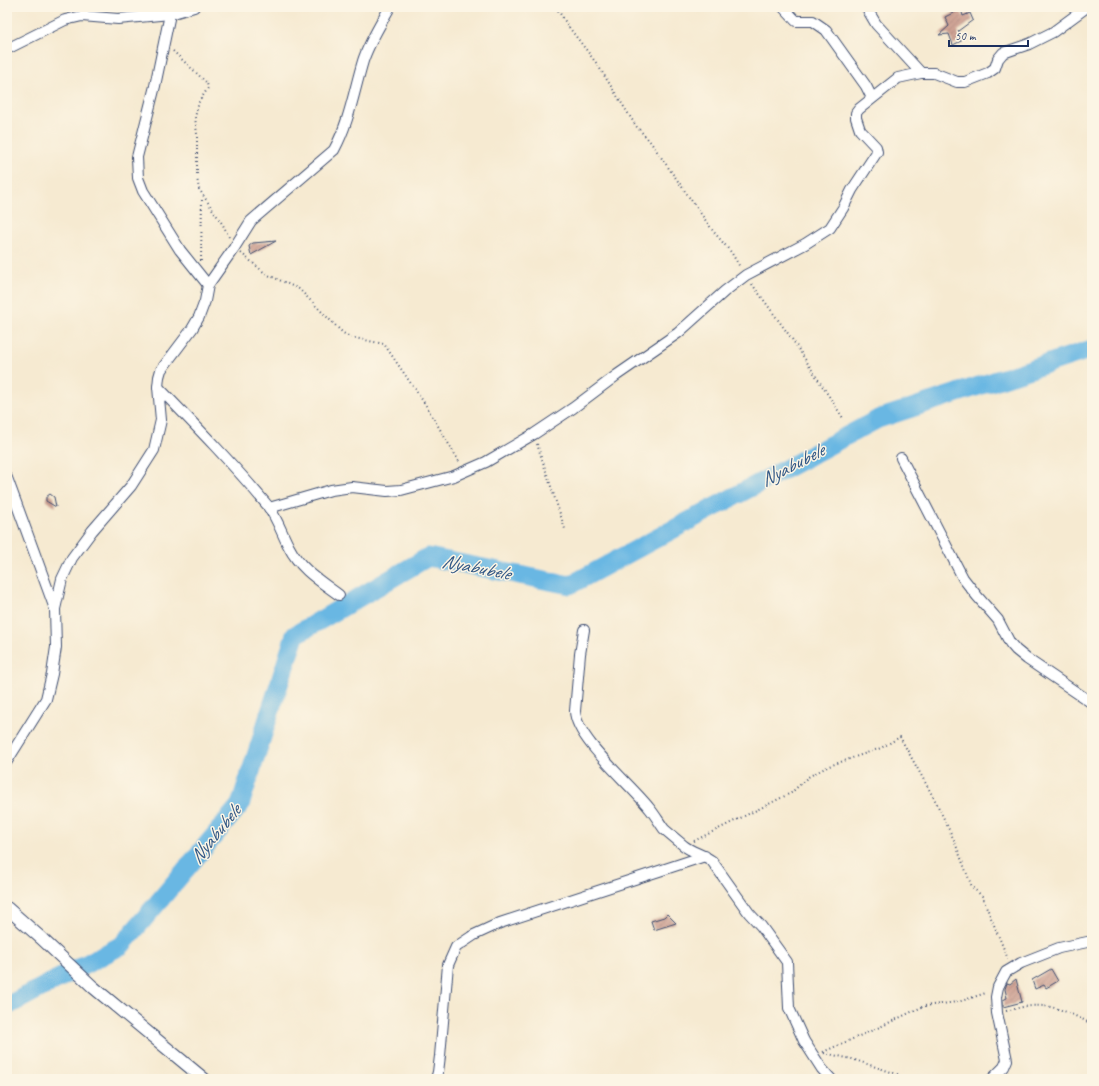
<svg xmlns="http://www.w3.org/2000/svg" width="1099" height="1086" font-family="Caveat,sans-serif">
  <defs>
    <pattern id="building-hatch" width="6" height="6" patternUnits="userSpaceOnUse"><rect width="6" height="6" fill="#cb9b8d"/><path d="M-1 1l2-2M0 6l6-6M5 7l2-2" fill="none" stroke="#a47f76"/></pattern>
  </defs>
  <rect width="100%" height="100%" fill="#fcf5e5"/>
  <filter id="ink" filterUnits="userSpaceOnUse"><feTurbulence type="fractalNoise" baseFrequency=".025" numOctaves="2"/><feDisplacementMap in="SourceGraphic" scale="8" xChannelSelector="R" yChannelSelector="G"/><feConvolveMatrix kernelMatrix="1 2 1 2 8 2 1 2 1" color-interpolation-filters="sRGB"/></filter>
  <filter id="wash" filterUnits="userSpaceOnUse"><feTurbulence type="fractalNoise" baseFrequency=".012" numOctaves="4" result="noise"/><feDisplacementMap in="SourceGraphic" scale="16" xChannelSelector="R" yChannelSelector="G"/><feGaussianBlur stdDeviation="0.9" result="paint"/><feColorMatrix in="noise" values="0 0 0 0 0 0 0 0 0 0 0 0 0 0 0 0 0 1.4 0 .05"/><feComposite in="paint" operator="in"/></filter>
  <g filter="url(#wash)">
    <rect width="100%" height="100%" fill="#f6ead1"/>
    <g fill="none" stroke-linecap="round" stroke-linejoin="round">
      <!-- river -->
      <path stroke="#69b7e3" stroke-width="19" d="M7,1006L122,945L240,805L295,635L428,557L570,585L878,419L1092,349"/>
    </g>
    <g id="blocks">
      <!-- building -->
      <g fill="url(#building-hatch)">
        <path d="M961,9L963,16L970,13L973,20L958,31L961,41L953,45L949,34L939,35L949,26L945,17Z"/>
        <path d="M276,241L251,255L249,246L253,243Z"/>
        <path d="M50,494L54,497L56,507L46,501V497Z"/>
        <path d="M667,914L676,923L654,930L651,921L664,917Z"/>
        <path d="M1051,969L1058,981L1046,988L1044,985L1035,989L1032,980Z"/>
        <path d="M1016,979L1022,1002L1003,1007V1000L1007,998L1005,989L1007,983L1010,984Z"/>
      </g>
    </g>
  </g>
  <g filter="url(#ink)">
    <use href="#blocks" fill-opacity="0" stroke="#3c4b6f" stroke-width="1"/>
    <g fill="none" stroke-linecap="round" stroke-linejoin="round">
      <!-- minor casing -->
      <g stroke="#3c4b6f" stroke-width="12">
        <g id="minor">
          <path d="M783,7L796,21H813L826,30L866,86L872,98"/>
          <path d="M866,7L876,24L921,73"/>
          <path d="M170,14L155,86L137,157L138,178L143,191L180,250L208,285"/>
          <path d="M7,49L65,20L82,16L118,19L170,14L194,7"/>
          <path d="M158,387C196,426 234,465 268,506C277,518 282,534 289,547C300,569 320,581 339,595"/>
          <path d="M901,458L963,578L977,596L998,620L1010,643L1016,650L1027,659L1092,703"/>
          <path d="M7,478L55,609L56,647L52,674L46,699L7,761"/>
          <path d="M269,508L331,490L352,487L387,491L401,490L454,476L486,462L534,434L573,408L617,375L678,333L725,291L746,275L805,244L830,228L843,208L852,190L877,152L876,147L860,130L856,118V113L859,109L898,78L921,73H934L957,82H965L988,73L995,68L998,59L1003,53L1029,44L1053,32L1087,7"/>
          <path d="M55,609L62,579L72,558L92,531L131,486L154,450L161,420L158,387L159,377L161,370L192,329L199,317L205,301L208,285L234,248L251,221L334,150C349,123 354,91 363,61C368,45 378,29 386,14L390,7"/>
          <path d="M584,630L580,654L575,711C576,740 632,785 650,809C655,815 659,822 664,829C670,834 677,840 683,845C691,852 703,854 712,861L749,913L761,926L787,962L789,1008L804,1041L822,1069L831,1079"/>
          <path d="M436,1079L438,1072L440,1056L448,965L456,947L474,935L500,923L705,856"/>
          <path d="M992,1079L1004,1067L1007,1060L997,1013L996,997L998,987L1006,972L1021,963L1059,948L1092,941"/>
        </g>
      </g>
      <!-- tertiary casing -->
      <g stroke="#3c4b6f" stroke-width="14">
        <path id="tertiary" d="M7,908L41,938L93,987L204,1079"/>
      </g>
      <!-- path -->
      <g stroke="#3c4b6f" stroke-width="2" stroke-dasharray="1 3" stroke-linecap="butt">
        <path d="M556,7L568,26L597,64L636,126L649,140L713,231L731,252L740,267"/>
        <path d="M173,51L207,83L208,88L199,102L195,117L197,134V178L199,189L223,225L229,237"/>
        <path d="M241,253L266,274L299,289L343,333L350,337L384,344L425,404L460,463"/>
        <path d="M201,261L202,197"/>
        <path d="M752,284L792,339L843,418"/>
        <path d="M537,444L565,529"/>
        <path d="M694,841L791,793L808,777L829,766L881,748L900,737L936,802L954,840L972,887L982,896L1008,959"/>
        <path d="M1006,1011C1045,1000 1057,1007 1092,1024"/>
        <path d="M823,1052L882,1026L924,1006L958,1002L986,993"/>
        <path d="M824,1053L852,1059L900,1075"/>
      </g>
      <!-- minor -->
      <use href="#minor" stroke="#fff" stroke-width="10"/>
      <!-- tertiary -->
      <use href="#tertiary" stroke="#fff" stroke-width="12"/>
    </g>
  </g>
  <g text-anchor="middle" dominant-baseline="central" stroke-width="3" stroke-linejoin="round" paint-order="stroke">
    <!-- water labels -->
    <g font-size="20" font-style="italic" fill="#325886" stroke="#fcf5e5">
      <text transform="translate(792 465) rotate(-28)">Nyabubele</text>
      <text transform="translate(476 567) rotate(11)">Nyabubele</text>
      <text transform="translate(215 834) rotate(-51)">Nyabubele</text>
    </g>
  </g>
  <!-- margin -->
  <rect width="1099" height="1086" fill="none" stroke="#fcf5e5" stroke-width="24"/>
  <!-- scale -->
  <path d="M949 40v6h79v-6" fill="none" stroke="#1b2f5e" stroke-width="2"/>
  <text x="955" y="40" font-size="12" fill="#1b2f5e" stroke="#fcf5e5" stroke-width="3" paint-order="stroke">50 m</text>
</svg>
